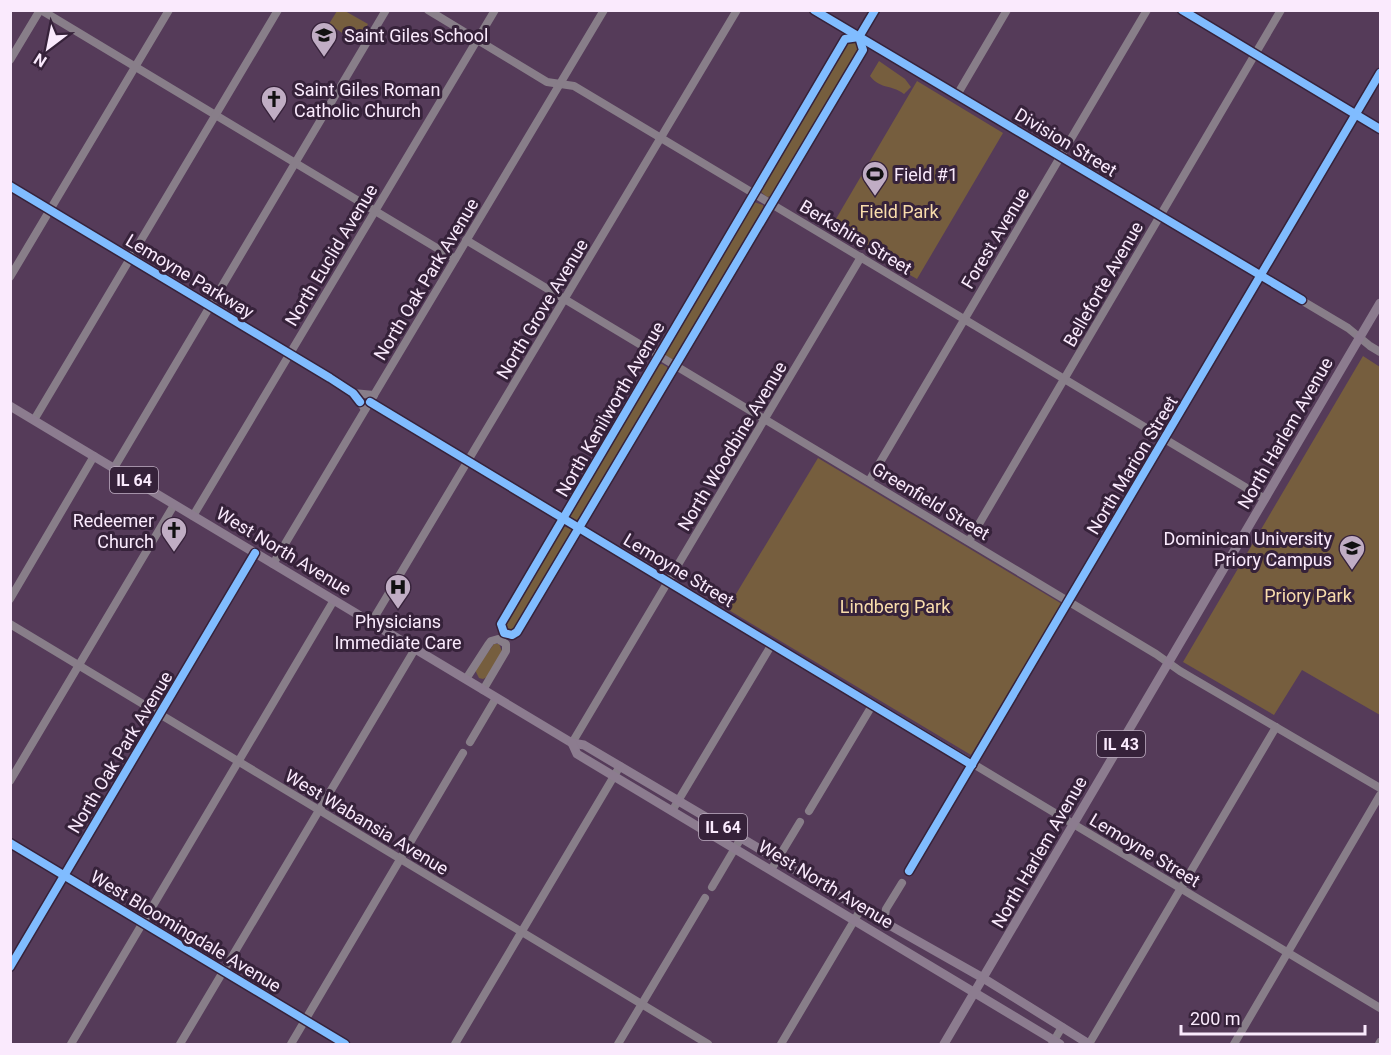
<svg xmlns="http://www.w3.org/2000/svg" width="1391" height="1055" font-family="Roboto,sans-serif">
  <rect width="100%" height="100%" fill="#553b59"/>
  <!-- green -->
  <g fill="#765e3e">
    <path d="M337,11H345L368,24L357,43L329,24Z"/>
    <path d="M853,41L859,45L860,48L772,196L767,197L760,191L849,42Z"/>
    <path d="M879,61L905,79L911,87L904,94C891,84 881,90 870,76Z"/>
    <path d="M917,81L1003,133L917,279L830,229Z"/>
    <path d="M754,202L763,205L764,210L676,358L672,359L666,356V351Z"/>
    <path d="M1363,356L1380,367V715L1302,670L1274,715L1183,662Z"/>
    <path d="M662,364L667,367L668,372L580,519L576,520L570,517L569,514L657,365Z"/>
    <path d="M818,458L1062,604L971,755L727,609Z"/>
    <path d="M563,526L571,529L573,533L514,631L507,632L504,624Z"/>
    <path d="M494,644H499L502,651L487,677L483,679L479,678L475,670Z"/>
  </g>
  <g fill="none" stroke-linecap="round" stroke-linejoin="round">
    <!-- minor -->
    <g stroke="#887e89" stroke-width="8">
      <path d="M41,10L455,259"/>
      <path d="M428,10L547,82L574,86L1265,499"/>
      <path d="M814,10L1348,328L1370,346L1380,352"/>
      <path d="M1182,10L1380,129"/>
      <path d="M859,37L845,39L501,624L504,633L512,635L517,632L863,50L859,37L875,10"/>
      <path d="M10,60L40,10"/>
      <path d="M957,95L1007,10"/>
      <path d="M10,186L330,378L353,393L365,409"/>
      <path d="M466,240L1156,654L1180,671L1380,788"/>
      <path d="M10,277L169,10"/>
      <path d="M353,393L374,395"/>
      <path d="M370,402L1380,1008"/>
      <path d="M34,420L278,10"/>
      <path d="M114,468L386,10"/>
      <path d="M869,481L1147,10"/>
      <path d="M193,516L495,10"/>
      <path d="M969,541L1281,10"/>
      <path d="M273,564L604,10"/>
      <path d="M10,599L94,456"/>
      <path d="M371,623L737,10"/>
      <path d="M10,624L708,1044"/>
      <path d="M466,679L488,645L491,641L498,639L506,644V651L483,690"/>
      <path d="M470,742L496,698"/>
      <path d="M572,743L861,257"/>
      <path d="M10,781L174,505"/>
      <path d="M672,811L772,644"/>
      <path d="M809,811L873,704"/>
      <path d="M10,843L345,1044"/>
      <path d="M771,870L800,822"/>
      <path d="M909,871L1380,73"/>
      <path d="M712,887L741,838"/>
      <path d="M884,922L886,909L902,883"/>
      <path d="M10,967L255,553"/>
      <path d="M71,1044L334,600"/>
      <path d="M180,1044L415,649"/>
      <path d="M291,1044L463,753"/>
      <path d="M455,1044L620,766"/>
      <path d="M618,1044L705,898"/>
      <path d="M781,1044L861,909"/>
      <path d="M1052,1044L1062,1027"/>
      <path d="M1089,1044L1276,727"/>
      <path d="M1234,1044L1380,795"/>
      <path d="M1379,1044L1380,1042"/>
    </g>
    <!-- major -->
    <g stroke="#8c7c8f" stroke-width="9">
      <path d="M10,406L572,743L584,745L861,909L983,978L1089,1044"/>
      <path d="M572,743L577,754L1060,1044"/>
      <path d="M944,1044L1380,303"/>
    </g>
    <!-- cycleway casing -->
    <g stroke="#36223a" stroke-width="11">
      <g id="cycleway">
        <path d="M814,10L1302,300"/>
        <path d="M1182,10L1380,129"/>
        <path d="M859,37L845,39L501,624L504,633L512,635L517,632L863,50L859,37L875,10"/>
        <path d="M10,186L330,378L353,393L360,402"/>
        <path d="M370,402L972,765"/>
        <path d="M10,843L345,1044"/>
        <path d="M909,871L1380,73"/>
        <path d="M10,967L255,553"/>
      </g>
    </g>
    <!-- cycleway -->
    <use href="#cycleway" stroke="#80bcff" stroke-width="8"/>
  </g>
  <!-- icons -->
  <defs>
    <g id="school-pin" transform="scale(1.35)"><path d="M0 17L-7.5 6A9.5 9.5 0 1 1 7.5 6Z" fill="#c0adc4" stroke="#36223a"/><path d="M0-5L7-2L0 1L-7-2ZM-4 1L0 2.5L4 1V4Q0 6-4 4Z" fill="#111"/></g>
    <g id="church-pin" transform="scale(1.35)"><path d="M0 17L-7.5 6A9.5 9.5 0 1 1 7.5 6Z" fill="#c0adc4" stroke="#36223a"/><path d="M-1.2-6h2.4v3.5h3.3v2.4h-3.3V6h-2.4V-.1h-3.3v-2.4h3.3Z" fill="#111"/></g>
    <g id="stadium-pin" transform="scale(1.35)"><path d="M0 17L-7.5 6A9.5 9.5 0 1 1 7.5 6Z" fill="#c0adc4" stroke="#36223a"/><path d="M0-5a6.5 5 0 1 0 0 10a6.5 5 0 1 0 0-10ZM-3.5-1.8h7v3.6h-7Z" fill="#111"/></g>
    <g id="university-pin" transform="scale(1.35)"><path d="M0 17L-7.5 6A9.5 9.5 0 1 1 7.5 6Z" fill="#c0adc4" stroke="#36223a"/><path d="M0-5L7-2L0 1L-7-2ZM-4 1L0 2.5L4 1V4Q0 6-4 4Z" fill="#111"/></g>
    <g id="hospital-pin" transform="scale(1.35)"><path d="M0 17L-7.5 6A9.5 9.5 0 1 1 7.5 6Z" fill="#c0adc4" stroke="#36223a"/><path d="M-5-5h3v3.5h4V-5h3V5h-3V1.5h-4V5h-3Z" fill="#111"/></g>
  </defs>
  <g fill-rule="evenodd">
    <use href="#school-pin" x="324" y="35"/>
    <use href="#church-pin" x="274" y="99"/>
    <use href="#stadium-pin" x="875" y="174"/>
    <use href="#church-pin" x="174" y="530"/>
    <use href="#university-pin" x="1352" y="548"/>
    <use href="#hospital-pin" x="398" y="587"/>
  </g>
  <g text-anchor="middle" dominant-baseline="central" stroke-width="6" stroke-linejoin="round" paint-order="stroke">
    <!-- shield labels -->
    <g fill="#36223a" stroke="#bfaec2" stroke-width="1.5">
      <rect x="110" y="467" width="48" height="26" rx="4.5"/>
      <rect x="1097" y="731" width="48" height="26" rx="4.5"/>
      <rect x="699" y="814" width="48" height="26" rx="4.5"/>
    </g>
    <g font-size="16" font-weight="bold" fill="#faeafd">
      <text x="134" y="480">IL 64</text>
      <text x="1121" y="744">IL 43</text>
      <text x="723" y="827">IL 64</text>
    </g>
    <!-- poi labels -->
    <g font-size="18" fill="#faeafd" stroke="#36223a" text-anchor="start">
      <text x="344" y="35">Saint Giles School</text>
      <text x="294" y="89">Saint Giles Roman<tspan x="294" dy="21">Catholic Church</tspan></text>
      <text x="894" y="174">Field #1</text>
      <text x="154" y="520" text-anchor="end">Redeemer<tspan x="154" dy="21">Church</tspan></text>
      <text x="1332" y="538" text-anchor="end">Dominican University<tspan x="1332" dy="21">Priory Campus</tspan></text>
      <text x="398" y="621" text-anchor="middle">Physicians<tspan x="398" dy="21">Immediate Care</tspan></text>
    </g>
    <!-- street labels -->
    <g font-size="18" fill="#faeafd" stroke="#36223a">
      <text transform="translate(1066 142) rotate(31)">Division Street</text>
      <text transform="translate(856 237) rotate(31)">Berkshire Street</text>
      <text transform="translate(995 238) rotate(-59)">Forest Avenue</text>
      <text transform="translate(331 255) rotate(-59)">North Euclid Avenue</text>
      <text transform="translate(190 276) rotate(31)">Lemoyne Parkway</text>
      <text transform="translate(426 279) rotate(-59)">North Oak Park Avenue</text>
      <text transform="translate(1103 284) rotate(-60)">Belleforte Avenue</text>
      <text transform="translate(542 309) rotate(-59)">North Grove Avenue</text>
      <text transform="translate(610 409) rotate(-60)">North Kenilworth Avenue</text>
      <text transform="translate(1285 433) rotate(-60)">North Harlem Avenue</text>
      <text transform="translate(732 446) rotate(-59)">North Woodbine Avenue</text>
      <text transform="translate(1132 465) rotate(-59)">North Marion Street</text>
      <text transform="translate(931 501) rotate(31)">Greenfield Street</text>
      <text transform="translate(284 551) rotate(31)">West North Avenue</text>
      <text transform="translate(679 570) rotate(31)">Lemoyne Street</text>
      <text transform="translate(120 752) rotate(-59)">North Oak Park Avenue</text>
      <text transform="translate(367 822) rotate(31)">West Wabansia Avenue</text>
      <text transform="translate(1145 850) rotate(31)">Lemoyne Street</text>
      <text transform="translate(1039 852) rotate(-60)">North Harlem Avenue</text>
      <text transform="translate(826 884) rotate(31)">West North Avenue</text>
      <text transform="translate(186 931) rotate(31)">West Bloomingdale Avenue</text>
    </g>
    <!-- park labels -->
    <g font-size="18" fill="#f8dcac" stroke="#36223a">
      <text x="899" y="211">Field Park</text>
      <text x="1308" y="595">Priory Park</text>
      <text x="895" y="606">Lindberg Park</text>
    </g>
  </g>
  <!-- border -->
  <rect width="1391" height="1055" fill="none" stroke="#faeafd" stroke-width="24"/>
  <!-- north arrow -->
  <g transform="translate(48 48) rotate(212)" stroke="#36223a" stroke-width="4.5" paint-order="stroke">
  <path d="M0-4.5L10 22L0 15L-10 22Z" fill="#faeafd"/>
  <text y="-9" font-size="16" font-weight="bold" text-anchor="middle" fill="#faeafd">N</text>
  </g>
  <!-- scale -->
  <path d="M1181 1025v9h184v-9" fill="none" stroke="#faeafd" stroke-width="3"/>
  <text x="1190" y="1025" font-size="18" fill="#faeafd" stroke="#36223a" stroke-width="4.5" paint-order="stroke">200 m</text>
</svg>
